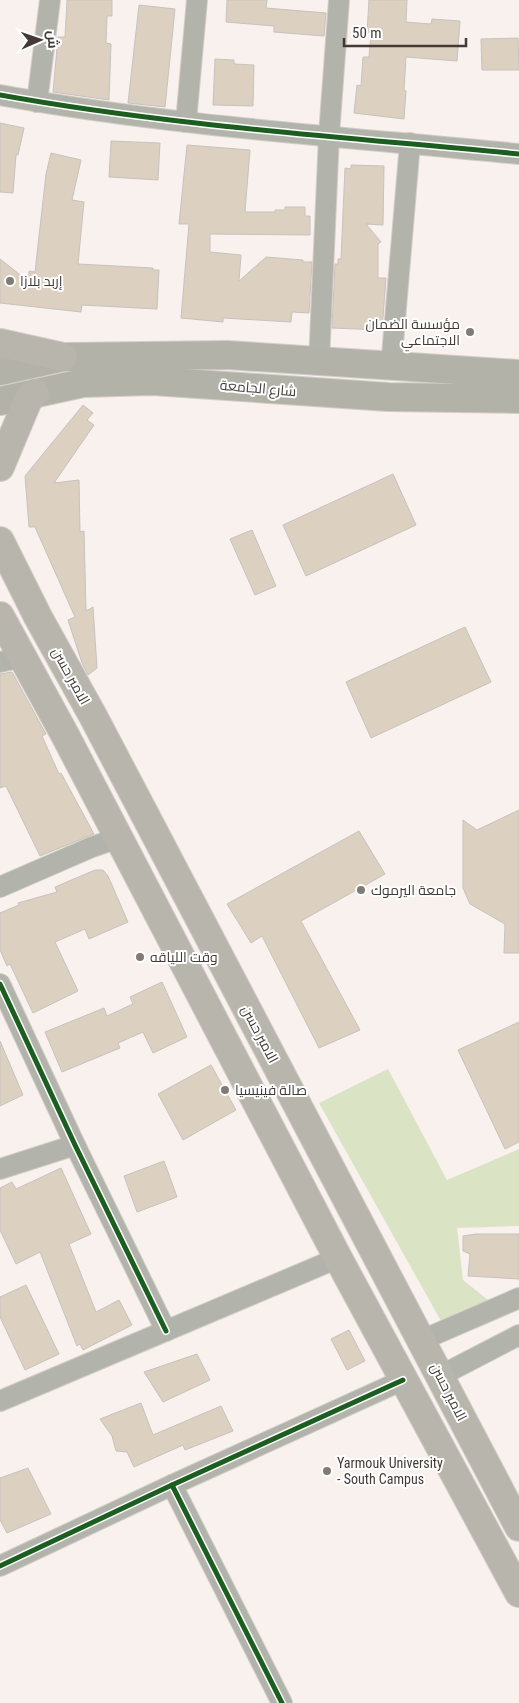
<svg xmlns="http://www.w3.org/2000/svg" width="519" height="1703" font-family="'Roboto Condensed',Cairo,sans-serif">
  <rect width="100%" height="100%" fill="#f8f1ed"/>
  <!-- green -->
  <path fill="#dae4c4" d="M388,1069L447,1180L519,1149V1226L457,1228L463,1280L488,1300L446,1330L319,1103Z"/>
  <!-- building -->
  <g fill="#dcd0c1" stroke="#c8c2bd">
    <path d="M67,0H112V16H107L106,43L111,44L109,100L53,92L58,37H65Z"/>
    <path d="M227,0H267L266,8L326,13L324,36L274,32V26L226,22Z"/>
    <path d="M369,0H407L406,22L431,24L432,19L460,21L457,61L406,57L404,90L406,91L404,119L354,113L357,85L361,86L363,57H369L371,33L367,32Z"/>
    <path d="M139,5L175,9L165,107L128,103Z"/>
    <path d="M518,38L519,70H482L481,39Z"/>
    <path d="M215,59L234,60V64L254,65L253,106L213,105Z"/>
    <path d="M0,123L24,128L18,155H16L13,193L0,192Z"/>
    <path d="M111,141L160,143L158,180L109,177Z"/>
    <path d="M187,145L250,150L245,212H275V210H285V207H305V216H310V235L210,234V252L241,255L239,281L266,257L303,260V262H312L309,313L292,312L291,322L223,318V322L181,318L189,224H179Z"/>
    <path d="M51,153L81,160L72,200L84,202L78,264L153,268V270H159L157,309L82,305L81,312L0,303V259L28,281L29,271L35,272L46,174Z"/>
    <path d="M351,165L384,166L383,225L366,224L381,242L378,244V278H386L382,330L332,328L335,264H338V259H341L345,168L351,169Z"/>
    <path d="M83,405L93,413L87,420L94,425L54,483L79,480L80,532L84,531L86,611L93,607L97,668L88,675L82,663L68,620L75,617L35,527H29L25,476Z"/>
    <path d="M393,474L416,525L306,576L283,525Z"/>
    <path d="M252,530L276,586L255,595L230,539Z"/>
    <path d="M465,627L491,682L371,738L346,682Z"/>
    <path d="M12,672L46,734L42,736L59,774L61,773L94,834L40,856L6,786L0,788V674Z"/>
    <path d="M519,810V953H504L505,924L470,904L463,888V820L477,830Z"/>
    <path d="M359,831L385,874L301,921L360,1030L319,1048L262,936L251,943L227,904Z"/>
    <path d="M95,870H103L108,876L128,922L89,939L85,929L55,942L78,991L33,1013L10,964L7,966L0,950V913L19,905L18,903L57,892L55,887Z"/>
    <path d="M162,982L187,1037L153,1053L143,1032L118,1043L120,1048L62,1072L45,1032L104,1008L107,1016L133,1004L130,997Z"/>
    <path d="M519,1022V1142L505,1149L458,1050Z"/>
    <path d="M0,1041L23,1095L0,1106Z"/>
    <path d="M211,1065L236,1110L183,1140L158,1094Z"/>
    <path d="M164,1161L177,1197L137,1212L124,1176Z"/>
    <path d="M61,1168L91,1234L69,1244L96,1312L119,1300L132,1325L83,1350L80,1344L77,1346L40,1252L16,1264L0,1230V1188L12,1182L16,1189Z"/>
    <path d="M476,1234H519V1279L468,1276L470,1254L463,1251V1236Z"/>
    <path d="M26,1285L59,1354L25,1370L0,1317V1297Z"/>
    <path d="M349,1330L365,1361L347,1370L331,1339Z"/>
    <path d="M197,1354L210,1380L163,1402L144,1372Z"/>
    <path d="M141,1403L153,1435L221,1406L233,1431L185,1450L183,1445L134,1467L127,1452L116,1451L112,1436L100,1419Z"/>
    <path d="M28,1468L51,1514L7,1533L0,1520V1478Z"/>
  </g>
  <g fill="none" stroke-linecap="round" stroke-linejoin="round">
    <!-- street casing -->
    <g stroke="#d3cdc9" stroke-width="22">
      <g id="street">
        <path d="M0,95C171,126 346,137 519,154"/>
        <path d="M37,102L50,0"/>
        <path d="M186,122L197,0"/>
        <path d="M319,362L329,135L339,0"/>
        <path d="M391,367L410,143"/>
        <path d="M0,662L23,657"/>
        <path d="M0,887L92,847L118,838"/>
        <path d="M0,984L75,1145L166,1331"/>
        <path d="M0,1169L75,1145"/>
        <path d="M422,1340L519,1298"/>
        <path d="M440,1376L519,1335"/>
        <path d="M0,1401L338,1258"/>
        <path d="M172,1485L282,1703"/>
        <path d="M0,1566L172,1485L403,1380"/>
      </g>
    </g>
    <!-- secondary casing -->
    <g stroke="#d3cdc9" stroke-width="30">
      <g id="secondary">
        <path d="M0,371L63,357L227,355L519,374"/>
        <path d="M0,401L83,383L153,381L388,397L519,399"/>
      </g>
    </g>
    <!-- primary casing -->
    <g stroke="#d3cdc9" stroke-width="30">
      <g id="primary">
        <path d="M0,343L63,357"/>
        <path d="M0,467L28,400L35,393"/>
        <path d="M0,541L38,617L93,716L519,1527"/>
        <path d="M0,616L65,735L338,1258L519,1593"/>
      </g>
    </g>
    <!-- street -->
    <use href="#street" stroke="#b2b4ab" stroke-width="20"/>
    <!-- secondary -->
    <use href="#secondary" stroke="#b2b2a9" stroke-width="28"/>
    <!-- primary -->
    <use href="#primary" stroke="#b7b5ac" stroke-width="28"/>
    <!-- cycleway casing -->
    <g stroke="#fff" stroke-width="8">
      <g id="cycleway">
        <path d="M0,95C171,126 346,137 519,154"/>
        <path d="M0,984L75,1145L166,1331"/>
        <path d="M172,1485L282,1703"/>
        <path d="M0,1566L172,1485L403,1380"/>
      </g>
    </g>
    <!-- cycleway -->
    <use href="#cycleway" stroke="#1b5e20" stroke-width="5"/>
  </g>
  <!-- markers -->
  <g fill="#827a76" stroke="#fff" stroke-width="2">
    <circle cx="10" cy="281" r="5"/>
    <circle cx="470" cy="332" r="5"/>
    <circle cx="361" cy="890" r="5"/>
    <circle cx="140" cy="957" r="5"/>
    <circle cx="225" cy="1090" r="5"/>
    <circle cx="327" cy="1471" r="5"/>
  </g>
  <g text-anchor="middle" dominant-baseline="central" stroke-width="4" stroke-linejoin="round" paint-order="stroke">
    <!-- poi labels -->
    <g font-size="14" fill="#433a36" stroke="#fff" text-anchor="start">
      <text x="20" y="281">إربد بلازا</text>
      <text x="460" y="324" text-anchor="end">مؤسسة الضمان<tspan x="460" dy="16">الاجتماعي</tspan></text>
      <text x="371" y="890">جامعة اليرموك</text>
      <text x="150" y="957">وقت اللياقه</text>
      <text x="235" y="1090">صالة فينيسيا</text>
      <text x="337" y="1463">Yarmouk University<tspan x="337" dy="16">- South Campus</tspan></text>
    </g>
    <!-- street labels -->
    <g font-size="14" fill="#433a36" stroke="#fff">
      <text transform="translate(258 388) rotate(5)">شارع الجامعة</text>
      <text transform="translate(71 676) rotate(61)">الامير حسن</text>
      <text transform="translate(260 1034) rotate(62)">الامير حسن</text>
      <text transform="translate(449 1392) rotate(63)">الامير حسن</text>
    </g>
  </g>
  <!-- north arrow -->
  <g transform="translate(40 40) rotate(88)" stroke="#ffffff" stroke-width="4" paint-order="stroke">
  <path d="M0-4L9 19L0 12L-9 19Z" fill="#433a36"/>
  <text y="-8" font-size="14" font-weight="bold" text-anchor="middle" fill="#433a36">ش</text>
  </g>
  <!-- scale -->
  <path d="M344 38v8h122v-8" fill="none" stroke="#433a36" stroke-width="2.5"/>
  <text x="352" y="38" font-size="15" fill="#433a36" stroke="#ffffff" stroke-width="4" paint-order="stroke">50 m</text>
</svg>
